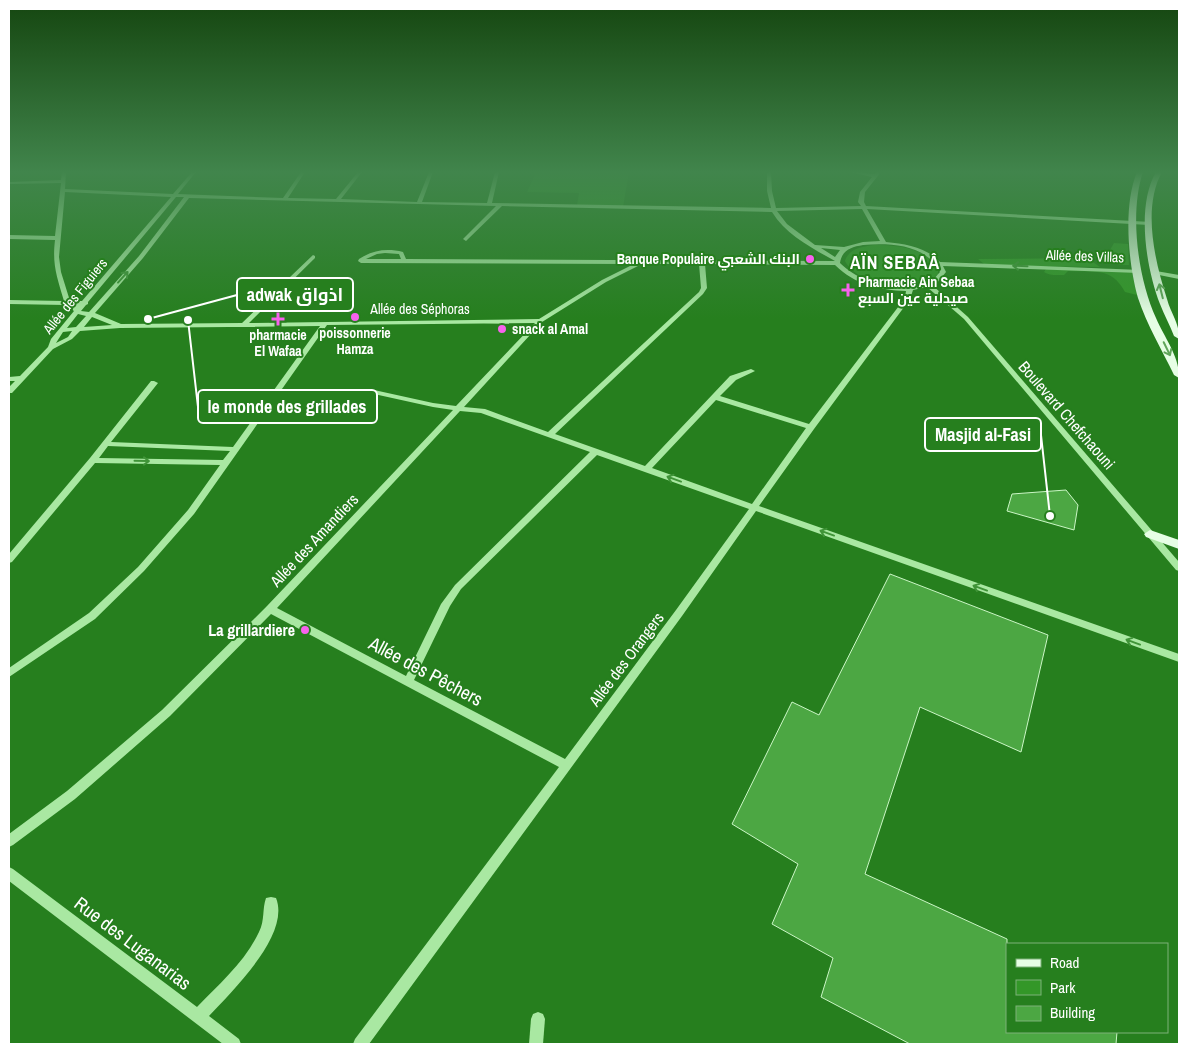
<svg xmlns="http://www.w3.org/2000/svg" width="1188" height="1053" font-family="'Archivo Narrow',Cairo,sans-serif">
  <rect width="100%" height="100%" fill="#267f1e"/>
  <!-- green -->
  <g fill="#339728">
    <path d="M536,172H629L623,207L577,205L579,193L527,192Z"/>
    <path d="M1114,243L1128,244L1129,265H1120L1113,261L1110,250Z"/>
    <path d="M874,245C896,245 925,247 938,268V274C918,294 858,287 845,261C849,248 862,247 874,245Z"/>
    <path d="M1087,258L1100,267L1006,266L984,264L978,259Z"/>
    <path d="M1046,269L1132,272L1137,295L1125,292C1111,266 1094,273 1068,271L1064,275C1058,275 1049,276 1044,272Z"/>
  </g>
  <!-- building -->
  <g fill="#4ca743" stroke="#cbf6c6">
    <path d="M1066,490L1078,505L1074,530L1007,511L1012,494Z"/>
    <path d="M890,574L1048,635L1021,752L920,707L865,874L1007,939V1032H1117L1116,1044H910L821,997L833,958L772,924L798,864L732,824L792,702L819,715Z"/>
  </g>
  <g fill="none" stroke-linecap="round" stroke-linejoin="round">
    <!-- minor -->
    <g fill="#a9e8a2" fill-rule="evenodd">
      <path d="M62,172H66L65,189L173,194L192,172H196L178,194L283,198L301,172H305L288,198L336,199L358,172H362L341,199L417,202L429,172H433L422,202L487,203L495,172H499L492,203L771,208L767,191V172H771L772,191L776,208L861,206L858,202L860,192L872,177L850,172H858L874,174L877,172H881L865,192L864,202L866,206L1151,222V224L1149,225L867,209L886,242C906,244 926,247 940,262L1141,270V272L1139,273L943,266L946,272L937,283L932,285L968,317L1179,562V571L1176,570L964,319L927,287L913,290L910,299L814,429L759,506L1179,654V662L756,511L682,616L369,1044H353L355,1039L559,767L271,614L170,716L75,799L13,845L9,847V834L67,791L162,710L267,606L453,410L433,407L374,394L370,392L371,390H374L433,403L456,406L535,323L327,325L194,514L144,571L95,619L9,677V668L89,613L138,567L188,510L220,465L95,463L12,562L9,563V554L90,458L151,381H154L158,383L111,442L233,447L320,326L120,328L80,331L72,339L53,349L12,393H9V387L15,381H9V377L20,376L48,347L51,339L74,311L66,305L9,304V300L64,301C57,277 52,265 55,240L9,239V235L55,236L61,183L9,184V182L61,180ZM65,192L171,197L82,301H70L61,272L59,257ZM176,197H184L139,256L89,312L81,311L86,305L88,304V302ZM189,198L496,206L463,239L466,241L502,206L772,212C786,235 812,248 835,261L406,259L403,252C387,248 373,250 359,259L358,261L361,263L634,264L602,280L539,319L249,323L315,258V256L313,255L242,323L121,324L95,313L143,258ZM862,209L880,241L863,242L844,247L815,245L787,224L777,211ZM863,245C890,243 926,244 940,272C937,275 935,278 932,280C906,298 860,283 840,263C842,250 851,247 863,245ZM821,248L840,250L835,257ZM385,253L399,254L401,259H366L377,254ZM642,264H699L701,288L699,292L548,432L485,409L464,407L542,322L606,282ZM705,264L835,265C855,285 880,290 906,291L905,298L809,424L720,396L736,380L753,372L755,371L751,369L730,376L645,466L555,434L703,294L707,288ZM78,314L86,316L76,327L67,328ZM92,317L112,325L84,327ZM72,331L68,337L56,343L63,332ZM716,400L806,428L752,504L652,468ZM460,411L481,413L590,452L455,585L441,604L406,676L277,608ZM108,446L230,451L223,460L99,458ZM597,455L749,509L676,610L565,759L414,680L450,606L461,589Z"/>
      <path d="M1156,271L1179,275V279L1154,274L1153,273Z"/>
      <path d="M9,867L13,869L197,1007C219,984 245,962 259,932C265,920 262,909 266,898L271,897L276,898C291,935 231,992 209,1016L239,1039L241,1044H223L9,881Z"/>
      <path d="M538,1012L543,1014L545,1019L543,1044H529L531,1019L533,1014Z"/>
    </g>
    <!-- major -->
    <g fill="#e6fee5" fill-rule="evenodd">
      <path d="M1137,172H1143C1129,213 1138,279 1156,318C1164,337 1180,357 1179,378L1174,375C1162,350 1147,325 1138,298C1128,263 1123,205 1137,172Z"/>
      <path d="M1156,172H1162C1142,208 1155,262 1167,299C1171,314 1180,324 1179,339L1174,336C1170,325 1164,315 1160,304C1146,268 1136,206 1156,172Z"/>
      <path d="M1150,530L1179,540V549L1146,537L1144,534Z"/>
    </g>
  </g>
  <!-- one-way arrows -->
  <defs><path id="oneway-shaft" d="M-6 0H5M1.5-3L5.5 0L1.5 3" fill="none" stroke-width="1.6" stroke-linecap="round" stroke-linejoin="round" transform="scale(1.25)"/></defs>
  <g stroke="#409438">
    <use href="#oneway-shaft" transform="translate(1020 266) rotate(-178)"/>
    <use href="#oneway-shaft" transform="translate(123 277) rotate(-48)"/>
    <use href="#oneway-shaft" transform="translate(142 461) rotate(1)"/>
    <use href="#oneway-shaft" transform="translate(674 479) rotate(-160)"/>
    <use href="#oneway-shaft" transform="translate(827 533) rotate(-160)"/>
    <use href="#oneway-shaft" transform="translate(980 588) rotate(-160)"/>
    <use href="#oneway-shaft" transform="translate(1133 642) rotate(-160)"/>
  </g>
  <g stroke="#60a55a">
    <use href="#oneway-shaft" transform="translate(1161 291) rotate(-104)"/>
    <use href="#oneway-shaft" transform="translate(1167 349) rotate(64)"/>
  </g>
  <!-- sky -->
  <linearGradient id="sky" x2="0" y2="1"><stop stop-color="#154610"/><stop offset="0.54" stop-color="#41854c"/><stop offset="1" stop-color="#41854c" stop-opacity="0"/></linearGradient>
  <rect width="1188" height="319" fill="url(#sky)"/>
  <!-- markers -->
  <g fill="#f762ed" stroke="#267f1e" stroke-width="2">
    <circle cx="810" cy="259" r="5"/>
    <path d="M845.5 282.5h5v5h5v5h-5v5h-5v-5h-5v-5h5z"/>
    <circle cx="355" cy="317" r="5"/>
    <path d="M275.5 311.5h5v5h5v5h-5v5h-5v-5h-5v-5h5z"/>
    <circle cx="502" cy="329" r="5"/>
    <circle cx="305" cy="630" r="5"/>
  </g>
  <g text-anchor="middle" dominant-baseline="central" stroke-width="4" stroke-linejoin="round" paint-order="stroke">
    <!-- far-street labels -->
    <g font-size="14" fill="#fff" stroke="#267f1e">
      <text transform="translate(1085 256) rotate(2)">Allée des Villas</text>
      <text transform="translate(75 296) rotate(-51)">Allée des Figuiers</text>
      <text x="420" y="309">Allée des Séphoras</text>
    </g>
    <!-- far-poi labels -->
    <g font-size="14" font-weight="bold" fill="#fff" stroke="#267f1e" text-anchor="start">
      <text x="800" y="259" text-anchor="end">Banque Populaire البنك الشعبي</text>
      <text x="858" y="282">Pharmacie Ain Sebaa<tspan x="858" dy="16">صيدلية عين السبع</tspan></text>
      <text x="512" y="329">snack al Amal</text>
      <text x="355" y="333" text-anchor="middle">poissonnerie<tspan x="355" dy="16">Hamza</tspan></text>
      <text x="278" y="335" text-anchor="middle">pharmacie<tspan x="278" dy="16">El Wafaa</tspan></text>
    </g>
    <!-- street labels -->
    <g font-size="16" fill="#fff" stroke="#267f1e">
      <text transform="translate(1067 415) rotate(49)">Boulevard Chefchaouni</text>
      <text transform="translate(314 540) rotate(-47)">Allée des Amandiers</text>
      <text transform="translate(626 659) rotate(-53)">Allée des Orangers</text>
    </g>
    <!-- poi labels -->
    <g font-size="16" font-weight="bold" fill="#fff" stroke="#267f1e" text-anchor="end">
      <text x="295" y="630">La grillardiere</text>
    </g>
    <!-- far-district labels -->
    <g font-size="18" font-weight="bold" letter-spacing="1" fill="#fff" stroke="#267f1e">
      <text x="895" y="262">AÏN SEBAÂ</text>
    </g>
    <!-- near-street labels -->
    <g font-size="19" fill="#fff" stroke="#267f1e">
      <text transform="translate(426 671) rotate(28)">Allée des Pêchers</text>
      <text transform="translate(133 943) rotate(37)">Rue des Luganarias</text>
    </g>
  </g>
  <!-- callouts -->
  <path fill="none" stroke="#fff" stroke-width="2" d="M148 319L237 295M188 320L198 407M1050 516L1041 435"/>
  <g fill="#fff" stroke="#267f1e" stroke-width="2">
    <circle cx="148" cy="319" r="5"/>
    <circle cx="188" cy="320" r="5"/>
    <circle cx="1050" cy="516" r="5"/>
  </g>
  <g fill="#267f1e" stroke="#fff" stroke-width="2">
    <rect x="237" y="278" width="116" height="33" rx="5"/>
    <rect x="198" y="390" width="179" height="33" rx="5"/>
    <rect x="925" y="418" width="116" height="33" rx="5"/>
  </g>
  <g font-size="18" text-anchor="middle" font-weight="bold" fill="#fff">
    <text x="295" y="301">adwak اذواق</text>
    <text x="287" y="413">le monde des grillades</text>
    <text x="983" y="441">Masjid al-Fasi</text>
  </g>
  <!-- border -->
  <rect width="1188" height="1053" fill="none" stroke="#ffffff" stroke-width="20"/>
  <!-- legend -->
  <rect x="1006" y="943" width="162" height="90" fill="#267f1e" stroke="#7db278"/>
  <rect x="1016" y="959" width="25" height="8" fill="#e6fee5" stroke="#7db278"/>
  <text x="1050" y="968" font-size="15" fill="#ffffff">Road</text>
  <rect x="1016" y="980" width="25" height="15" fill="#339728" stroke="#7db278"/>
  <text x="1050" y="993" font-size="15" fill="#ffffff">Park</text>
  <rect x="1016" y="1006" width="25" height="15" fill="#4ca743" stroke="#7db278"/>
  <text x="1050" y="1018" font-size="15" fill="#ffffff">Building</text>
</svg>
